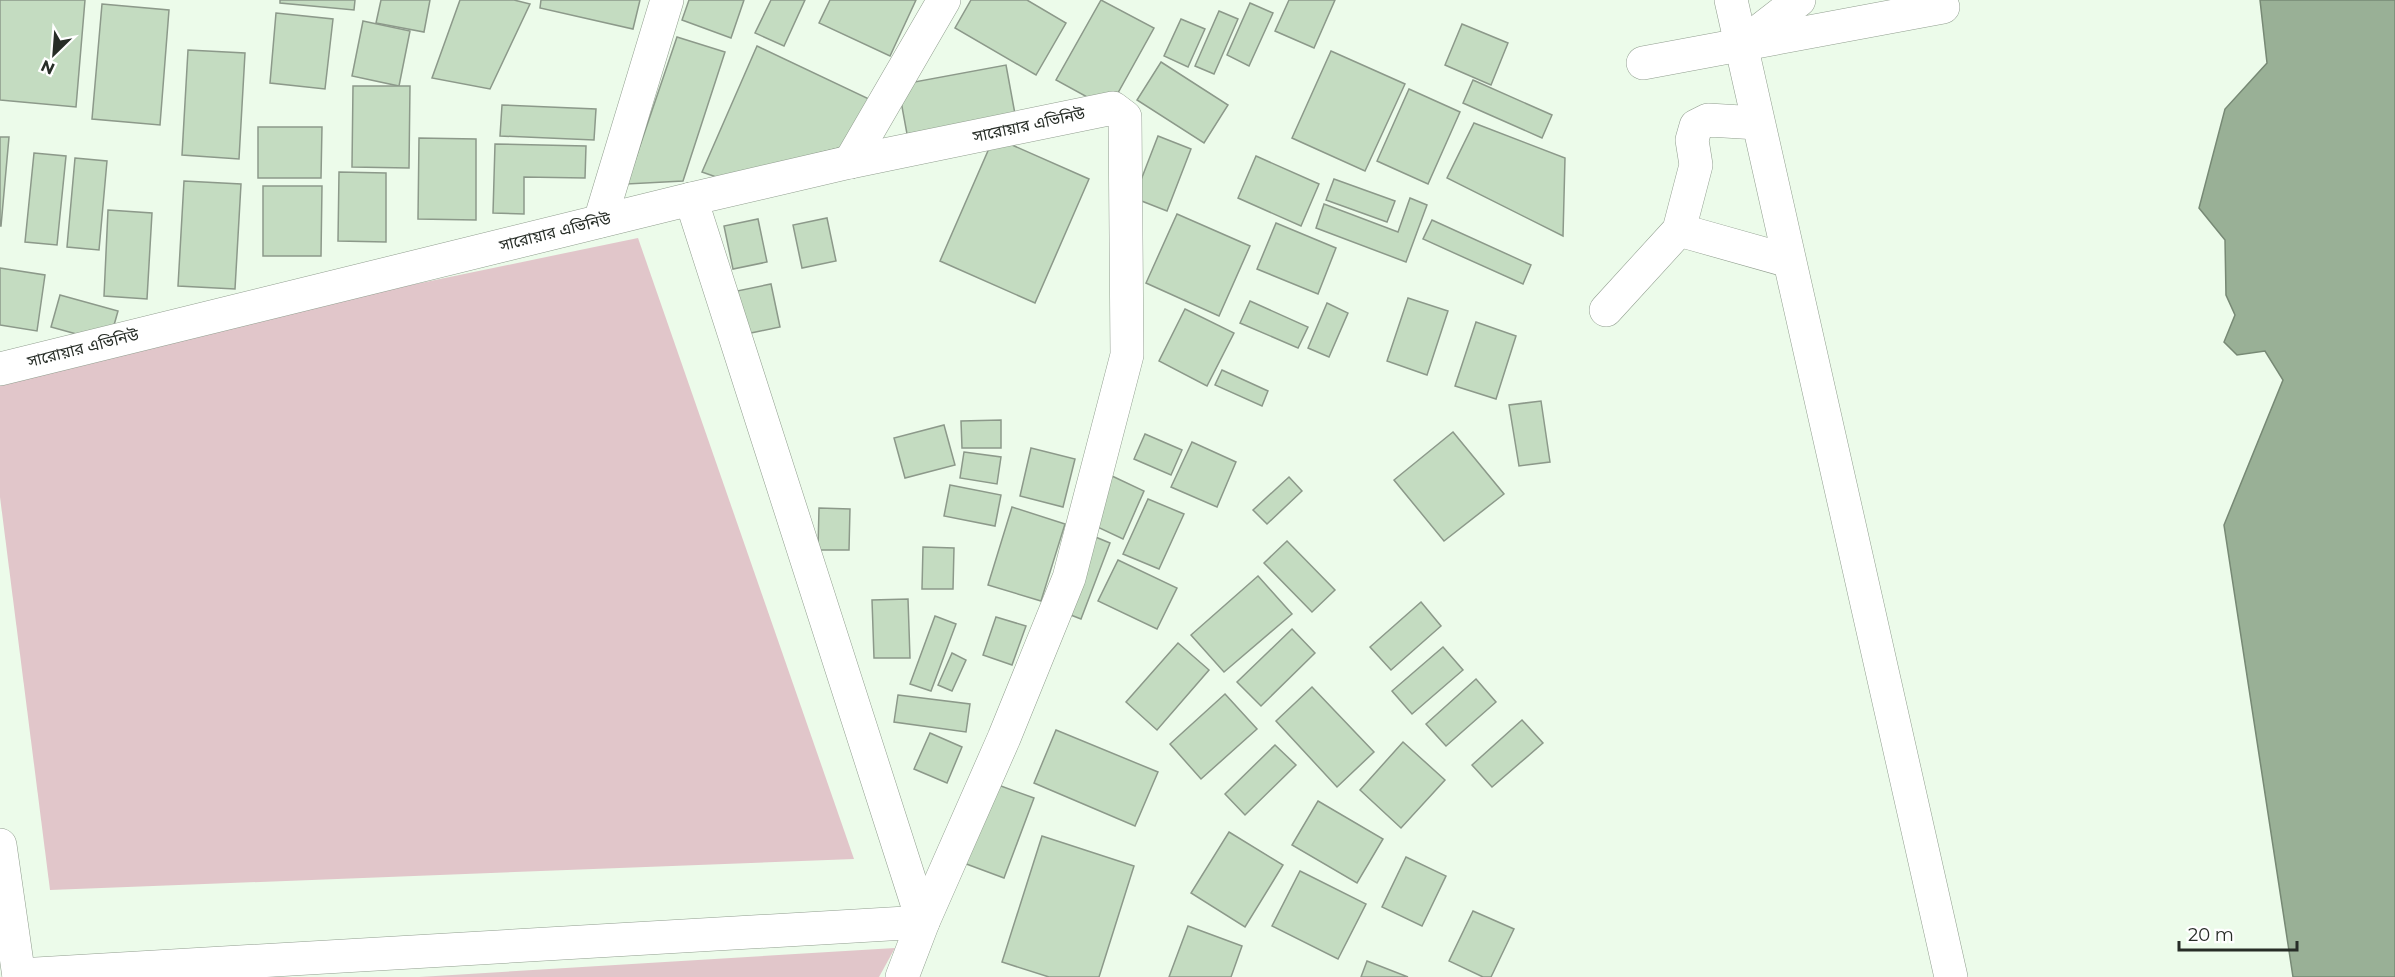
<svg xmlns="http://www.w3.org/2000/svg" width="2395" height="977" font-family="Montserrat,'Noto Sans Bengali',sans-serif">
  <rect width="100%" height="100%" fill="#ecfbea"/>
  <!-- green -->
  <g fill="#e1c6ca">
    <path d="M638,238L854,859L50,890L0,497V370Z"/>
    <path d="M895,948L879,977H419Z"/>
  </g>
  <!-- water -->
  <path fill="#99b096" stroke="#778975" stroke-width="1.5" d="M2260,0H2395V977H2293L2224,525L2283,380L2265,351L2237,355L2224,342L2235,315L2226,295L2225,240L2199,208L2225,109L2267,63Z"/>
  <!-- building -->
  <g fill="#c4dcc1" stroke="#8c998a" stroke-width="1.5">
    <path d="M0,0H85L76,107L0,100Z"/>
    <path d="M280,0H355L354,10L280,3Z"/>
    <path d="M381,0H430L424,32L376,23Z"/>
    <path d="M460,0H514L530,4L490,89L432,78Z"/>
    <path d="M541,0H640L633,29L540,8Z"/>
    <path d="M689,0H744L731,38L682,20Z"/>
    <path d="M771,0H805L784,46L755,33Z"/>
    <path d="M830,0H916L890,56L819,23Z"/>
    <path d="M971,0H1027L1066,23L1036,75L955,28Z"/>
    <path d="M1101,0L1154,28L1109,109L1056,80Z"/>
    <path d="M1289,0H1335L1314,48L1275,31Z"/>
    <path d="M1250,3L1273,13L1249,66L1227,55Z"/>
    <path d="M102,4L169,10L160,125L92,119Z"/>
    <path d="M1219,11L1238,19L1214,74L1195,66Z"/>
    <path d="M276,13L333,19L325,89L270,83Z"/>
    <path d="M1181,19L1205,29L1188,67L1164,56Z"/>
    <path d="M363,21L410,31L399,86L352,76Z"/>
    <path d="M1462,24L1508,43L1491,85L1445,65Z"/>
    <path d="M677,37L725,52L683,181L627,184Z"/>
    <path d="M757,46L869,99L843,147L719,178L702,172Z"/>
    <path d="M188,50L245,53L239,159L182,155Z"/>
    <path d="M1331,51L1405,84L1365,171L1292,138Z"/>
    <path d="M1161,62L1228,105L1204,143L1137,100Z"/>
    <path d="M1006,65L1015,114L907,134L898,85Z"/>
    <path d="M1473,80L1552,115L1542,138L1463,103Z"/>
    <path d="M353,86H410L409,168L352,167Z"/>
    <path d="M1409,89L1460,112L1428,184L1377,161Z"/>
    <path d="M502,105L596,109L594,140L500,136Z"/>
    <path d="M1474,123L1565,158L1563,236L1447,178Z"/>
    <path d="M258,127H322L321,178H258Z"/>
    <path d="M1158,136L1191,149L1167,211L1134,198Z"/>
    <path d="M0,137H9L1,226H0Z"/>
    <path d="M994,137L1089,179L1035,303L940,261Z"/>
    <path d="M419,138L476,139V220L418,219Z"/>
    <path d="M495,144L586,146L585,178L524,177V214L493,213Z"/>
    <path d="M34,153L66,156L57,245L25,242Z"/>
    <path d="M1256,156L1319,184L1301,226L1238,198Z"/>
    <path d="M75,158L107,161L99,250L67,247Z"/>
    <path d="M339,172L386,173V242L338,241Z"/>
    <path d="M1334,179L1395,201L1387,222L1326,200Z"/>
    <path d="M184,181L241,184L235,289L178,286Z"/>
    <path d="M263,186H322L321,256H263Z"/>
    <path d="M1410,198L1427,205L1406,262L1316,228L1324,204L1398,232Z"/>
    <path d="M108,210L152,213L147,299L104,296Z"/>
    <path d="M1177,214L1250,246L1219,316L1146,283Z"/>
    <path d="M827,218L836,261L802,268L793,225Z"/>
    <path d="M758,219L767,262L733,269L724,226Z"/>
    <path d="M1432,220L1531,265L1523,284L1423,239Z"/>
    <path d="M1276,223L1336,248L1318,294L1257,269Z"/>
    <path d="M0,268L45,275L37,331L0,325Z"/>
    <path d="M771,284L780,327L746,334L737,291Z"/>
    <path d="M60,295L118,311L109,343L51,327Z"/>
    <path d="M1408,298L1448,311L1427,375L1387,361Z"/>
    <path d="M1250,301L1308,327L1298,348L1240,323Z"/>
    <path d="M1327,303L1348,313L1329,357L1308,348Z"/>
    <path d="M1185,309L1234,333L1207,386L1159,361Z"/>
    <path d="M1476,322L1516,336L1496,399L1455,386Z"/>
    <path d="M1222,370L1268,391L1262,406L1215,385Z"/>
    <path d="M1541,401L1550,462L1519,466L1509,405Z"/>
    <path d="M1001,420V448H962L961,421Z"/>
    <path d="M944,425L955,465L905,478L894,438Z"/>
    <path d="M1453,432L1504,494L1444,541L1394,480Z"/>
    <path d="M1145,434L1182,450L1171,475L1134,459Z"/>
    <path d="M1192,442L1236,462L1217,507L1171,487Z"/>
    <path d="M1031,448L1075,459L1063,507L1020,496Z"/>
    <path d="M964,452L1001,457L997,484L960,478Z"/>
    <path d="M1112,476L1144,491L1123,539L1091,524Z"/>
    <path d="M1289,477L1302,491L1267,524L1253,510Z"/>
    <path d="M950,485L1001,495L995,526L944,516Z"/>
    <path d="M1148,499L1184,514L1159,569L1123,554Z"/>
    <path d="M1012,507L1065,524L1041,601L988,585Z"/>
    <path d="M819,508L850,509L849,550H818Z"/>
    <path d="M1093,536L1110,543L1081,619L1063,612Z"/>
    <path d="M1287,541L1335,590L1312,612L1264,563Z"/>
    <path d="M923,547L954,548L953,589H922Z"/>
    <path d="M1118,560L1177,588L1157,629L1098,601Z"/>
    <path d="M1258,576L1292,614L1224,672L1191,635Z"/>
    <path d="M908,599L910,658H874L872,600Z"/>
    <path d="M1421,602L1441,626L1391,670L1370,647Z"/>
    <path d="M935,616L956,624L931,691L910,684Z"/>
    <path d="M996,617L1026,626L1012,665L983,655Z"/>
    <path d="M1292,629L1315,653L1261,706L1237,682Z"/>
    <path d="M1178,643L1209,670L1157,730L1126,702Z"/>
    <path d="M1443,647L1463,670L1412,714L1392,691Z"/>
    <path d="M952,653L966,660L952,691L938,685Z"/>
    <path d="M1476,679L1496,702L1446,746L1426,724Z"/>
    <path d="M1312,687L1374,752L1337,787L1276,721Z"/>
    <path d="M1225,694L1257,729L1201,779L1170,744Z"/>
    <path d="M898,695L970,704L966,732L894,722Z"/>
    <path d="M1522,720L1543,743L1492,787L1472,765Z"/>
    <path d="M1056,730L1158,772L1135,826L1034,783Z"/>
    <path d="M930,733L962,747L947,783L914,769Z"/>
    <path d="M1403,742L1445,780L1401,828L1360,790Z"/>
    <path d="M1275,745L1296,765L1245,815L1225,794Z"/>
    <path d="M990,782L1034,798L1004,878L961,862Z"/>
    <path d="M1318,801L1383,839L1357,883L1292,845Z"/>
    <path d="M1229,832L1283,865L1245,927L1191,893Z"/>
    <path d="M1042,836L1134,866L1099,977H1049L1002,962Z"/>
    <path d="M1406,857L1446,876L1422,926L1382,907Z"/>
    <path d="M1300,871L1366,904L1338,959L1272,926Z"/>
    <path d="M1473,911L1514,929L1491,977H1483L1449,961Z"/>
    <path d="M1188,926L1242,946L1231,977H1169Z"/>
    <path d="M1367,961L1408,977H1361Z"/>
  </g>
  <g fill="none" stroke-linecap="round" stroke-linejoin="round">
    <!-- minor casing -->
    <g stroke="#919e8f" stroke-width="34">
      <g id="minor">
        <path d="M1731,0L1951,977"/>
        <path d="M1745,42L1799,0"/>
        <path d="M1643,63L1943,7"/>
        <path d="M850,162L944,0"/>
        <path d="M691,199L923,922L902,977"/>
        <path d="M600,221L667,0"/>
        <path d="M1679,230L1789,261"/>
        <path d="M1606,310L1679,230L1696,165L1692,140L1696,126L1708,120L1758,123"/>
        <path d="M0,369L691,199L850,162L1113,108L1125,117L1127,355L1069,578L1004,738L923,922L19,975"/>
        <path d="M0,845L19,977"/>
      </g>
    </g>
    <!-- minor -->
    <use href="#minor" stroke="#fff" stroke-width="33"/>
  </g>
  <g text-anchor="middle" dominant-baseline="central" stroke-width="5" stroke-linejoin="round" paint-order="stroke">
    <!-- street labels -->
    <g font-size="16" fill="#272d27" stroke="#fff">
      <text transform="translate(1029 125) rotate(-12)">সারোয়ার এভিনিউ</text>
      <text transform="translate(555 232) rotate(-14)">সারোয়ার এভিনিউ</text>
      <text transform="translate(83 348) rotate(-14)">সারোয়ার এভিনিউ</text>
    </g>
  </g>
  <!-- north arrow -->
  <g transform="translate(54 54) rotate(205)" stroke="#ffffff" stroke-width="4.5" paint-order="stroke">
  <path d="M0-4.5L10 22L0 15L-10 22Z" fill="#272d27"/>
  <text y="-9" font-size="16" font-weight="bold" text-anchor="middle" fill="#272d27">N</text>
  </g>
  <!-- scale -->
  <path d="M2179 941v9h118v-9" fill="none" stroke="#272d27" stroke-width="3"/>
  <text x="2188" y="941" font-size="18" fill="#272d27" stroke="#ffffff" stroke-width="4.5" paint-order="stroke">20 m</text>
</svg>
